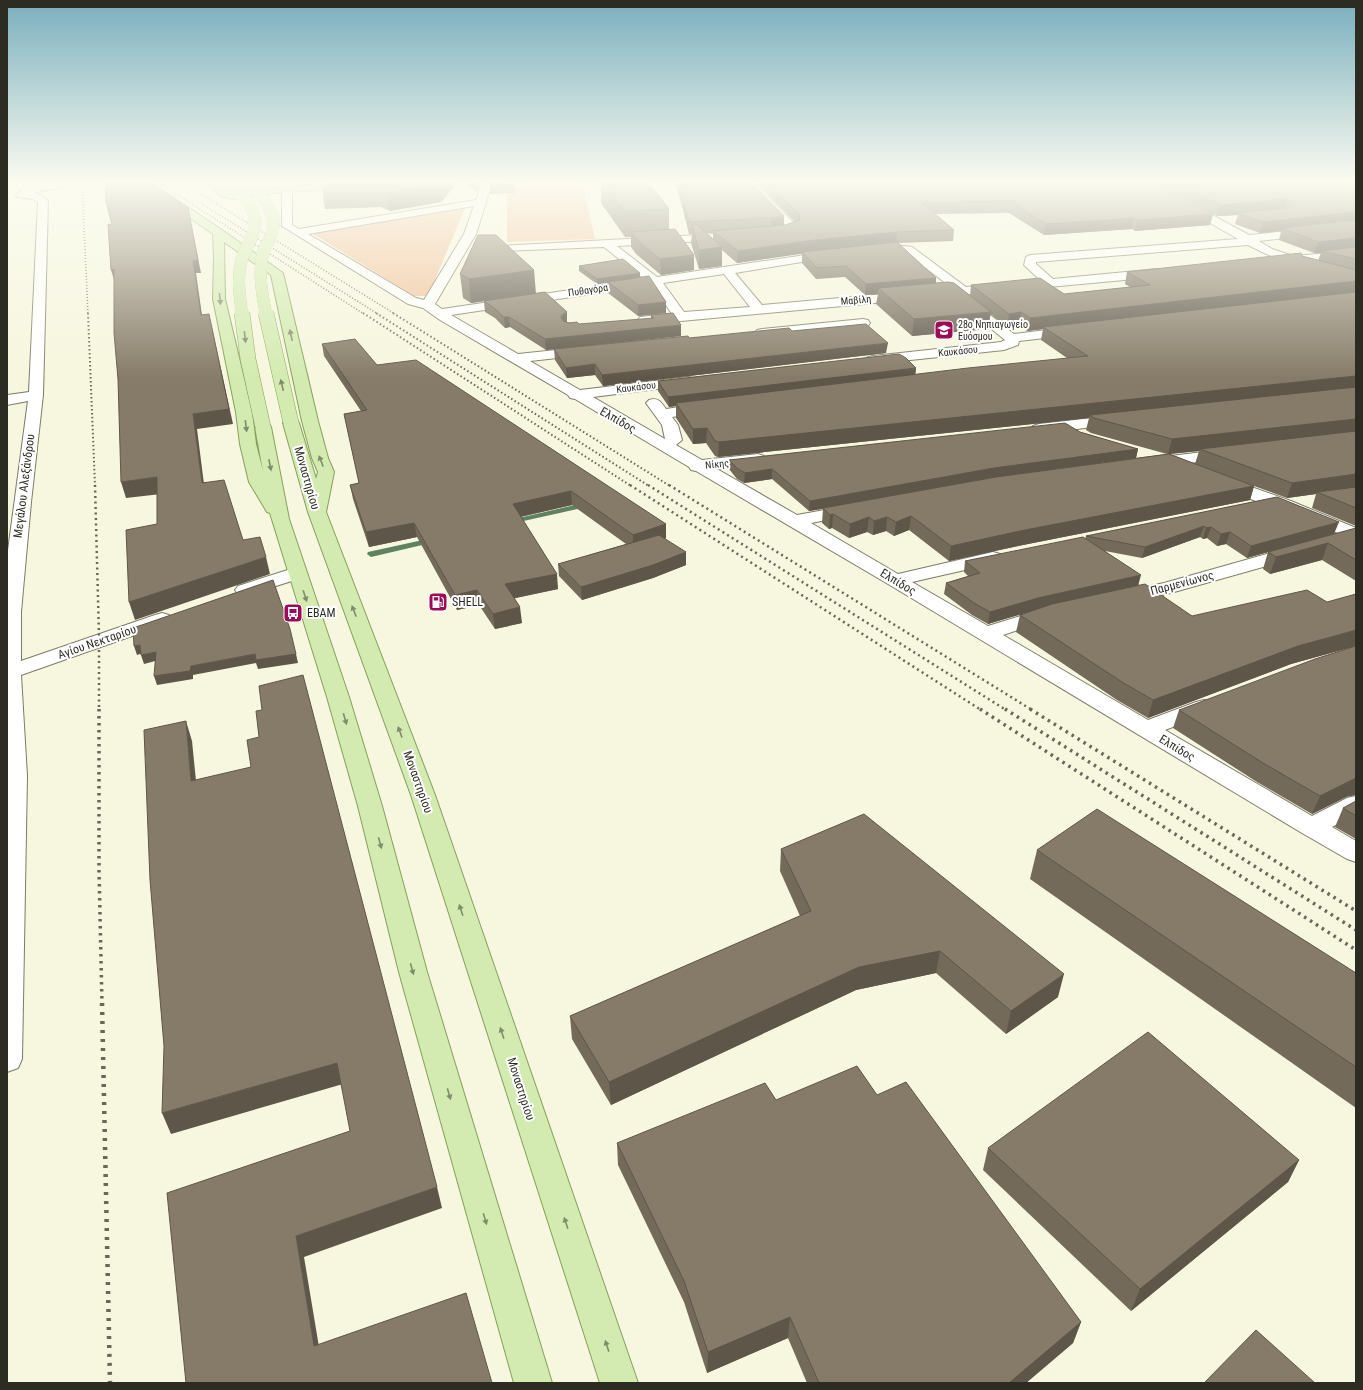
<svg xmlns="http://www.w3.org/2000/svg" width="1363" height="1390" font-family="'Roboto Condensed',sans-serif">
  <rect width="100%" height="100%" fill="#f7f6de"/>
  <!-- green -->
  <g fill="#f0bf94">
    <path d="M583,186L595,239L507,242V188Z"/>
    <path d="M466,206L428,296H414L310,232Z"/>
  </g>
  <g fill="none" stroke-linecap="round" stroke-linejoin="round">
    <!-- stream -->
    <g fill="#5e8361" fill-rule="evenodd">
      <path d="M588,502L592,504L591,506L510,524L506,522L510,520Z"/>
      <path d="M432,538L436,540L435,542L371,557L367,554L368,552Z"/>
    </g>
    <!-- minor casing -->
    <g stroke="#7c7b66" stroke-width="2">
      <g id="minor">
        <path d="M76,183C68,189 45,189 34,193L42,196L48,201L43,395L31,502L21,612V661L155,615L162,613L169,615L172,619L169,623L21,675L27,776L22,1059L18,1068L7,1072V558L28,401L7,405V395L29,392L38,202L33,199L17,197L16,195C28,181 58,183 76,183Z"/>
        <path d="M482,183H492L476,234L435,304L442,309L644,279L604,247L477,252L475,250L477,248L481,247L771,231L787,228L741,183H752L797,226L799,230L798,232L771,237L617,246L657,277L832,251L836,252L838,254L836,256L832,257L735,273L762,305L952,288L905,252H869L867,250L869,248L896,245L912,247L966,287L1040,280L1024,265L1026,257L1030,255L1238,239L1140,183H1153L1249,235L1356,224V230L1259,241L1272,249L1293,256L1356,251V257L1300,263L1295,265L1274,263L1272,261L1276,258L1264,253L1248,245L1036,262V264L1053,279L1157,269L1161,270L1163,273L1161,276L1157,277L681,321L645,324L640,323L638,320L640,317L672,314L652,285L451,315L518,354L585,347L590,348L592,351L590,354L585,355L530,361L580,390L688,377L693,378L695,381L693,384L688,385L593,397L665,439L662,425L646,403L649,400C658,397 661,402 666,409L706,403L711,405L714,408L711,411L672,417L678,425L682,440L676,445L702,460L758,454L764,456L766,459L764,462L717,469L797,515L852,505L858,506L861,510L858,514L811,523L898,574L993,552L1000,554L1002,558L1000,562L912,582L988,626L1040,610L1047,608L1054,610L1057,614L1054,618L1003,635L1148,720L1196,702L1204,700L1212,702L1215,707L1212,712L1165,730L1312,816L1347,798L1356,796V814L1332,827L1356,841V862L1347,859L1302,833L888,584L696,471L691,470L689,467L575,399L570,398L568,395L440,320L423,308L408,304L282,226V190L287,187L292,190V225L299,229L476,200ZM474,206L464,234L424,300L416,298L308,234ZM724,274L750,307L684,312L663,283Z"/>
        <path d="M966,298L970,299L1014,334L1071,327L1076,328L1078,331L1076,334L1071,335L1019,341L1018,345L1004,350L873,364L868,363L866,360L868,357L873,356L1001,342L1005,340L962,305L960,302L962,299Z"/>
        <path d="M863,319L868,320L870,323L868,326L762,337L757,336L755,333L757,330L762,329Z"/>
        <path d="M1118,415L1123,417L1126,420L1123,423L1039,434L1033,432L1031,429L1033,426L1039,424Z"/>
        <path d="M1228,449L1234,451L1236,454L1234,457L1154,468L1148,467L1146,463L1148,459L1154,458Z"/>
        <path d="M1223,477L1291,501L1356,528V540L1217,486L1215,482L1217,478Z"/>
        <path d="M1295,546L1302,548L1304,552L1302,556L1167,594L1125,603L1118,601L1115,597L1118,593L1164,583Z"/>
        <path d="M297,567L304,569L307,573L304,577L245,596L238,594L235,590L238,586Z"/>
      </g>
    </g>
    <!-- major casing -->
    <g stroke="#85a05c" stroke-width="2">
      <g id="major">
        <path d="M140,183H152L222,230L283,273L318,421L328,458L334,472L326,512L435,795L638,1383H600L411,795L308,512L283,423L285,420L291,418L297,420L299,423L316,479L318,472L312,458L302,421L271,275L224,242L225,299L252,412L256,444L263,471L255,427L257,424L263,422L269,424L271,427L289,519L349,697L382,806L427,972L552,1383H514L399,972L358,806L327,697L270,513L267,512L249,482L240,444L236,412L213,299L214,257L213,234Z"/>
        <path d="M208,183H219L229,192L233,193C283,186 331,183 382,183L377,186L274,193L233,199L222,197Z"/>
      </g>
    </g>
    <!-- minor -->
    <use href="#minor" fill="#fff" fill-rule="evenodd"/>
    <!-- major -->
    <use href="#major" fill="#d3ebb0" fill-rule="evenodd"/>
    <!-- rail-far4 -->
    <g stroke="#68675a" stroke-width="1.5" stroke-dasharray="1 2" stroke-linecap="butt">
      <path d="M82,183L88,314"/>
      <path d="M159,183L364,314"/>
      <path d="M183,183L395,314"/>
      <path d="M202,204L378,314"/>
    </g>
    <!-- rail-far3 -->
    <g stroke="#68675a" stroke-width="2" stroke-dasharray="1.5 2.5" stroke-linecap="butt">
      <path d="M88,313L95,486"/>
      <path d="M363,313L631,486"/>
      <path d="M376,313L649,486"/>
      <path d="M393,313L670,486"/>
    </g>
    <!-- rail-far2 -->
    <g stroke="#68675a" stroke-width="2.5" stroke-dasharray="2 3.5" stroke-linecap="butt">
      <path d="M95,485L99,636V710"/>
      <path d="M630,485L981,710"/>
      <path d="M648,485L1006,710"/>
      <path d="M669,485L1032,710"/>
    </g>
    <!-- rail-far1 -->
    <g stroke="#68675a" stroke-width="3.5" stroke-dasharray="2.5 4.5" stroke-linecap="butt">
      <path d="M99,709V870L102,1004"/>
      <path d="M980,709L1356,950"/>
      <path d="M1005,709L1356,930"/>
      <path d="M1030,709L1356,911"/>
    </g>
    <!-- rail -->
    <path stroke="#68675a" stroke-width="4.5" stroke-dasharray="3 6" stroke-linecap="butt" d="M102,1003L110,1383"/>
    <!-- major-bridge-far1 casing -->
    <g stroke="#85a05c" stroke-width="12" stroke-linecap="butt">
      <g id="major-bridge-far1">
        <path d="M230,183C241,195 258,209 255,227C253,239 244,250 241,262C237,279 240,298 242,314"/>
        <path d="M251,183C261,195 279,215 272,233C270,239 265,246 263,253C258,273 262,294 266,314"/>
      </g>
    </g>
    <!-- major-bridge casing -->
    <g stroke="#85a05c" stroke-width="16" stroke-linecap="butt">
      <g id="major-bridge">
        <path d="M242,313L248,359L263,427"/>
        <path d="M266,313L291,423"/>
      </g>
    </g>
    <!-- major-bridge-far1 -->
    <use href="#major-bridge-far1" stroke="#d3ebb0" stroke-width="12"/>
    <!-- major-bridge -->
    <use href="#major-bridge" stroke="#d3ebb0" stroke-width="15"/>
  </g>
  <!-- wall -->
  <g fill="#736a59" fill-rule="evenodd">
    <path d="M457,183L441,202L390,211L381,207L325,209L322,190Z"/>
    <path d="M465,183H480L477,192Z"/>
    <path d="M489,183H515V193L490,194Z"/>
    <path d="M601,183H649L669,209V229L694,255V270L661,275L636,254L631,247V237H625L601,203Z"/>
    <path d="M676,183H751L784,225L795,222L755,183H1356V526L1312,508L1316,494L1287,498L1254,486L1250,500L1023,545L949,561L909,530L894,536L886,531L873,535L867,532L849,538L832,528L829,529L822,523L823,509L809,511L772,479L744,483L737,479L729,469V460L1080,432L1138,449L1136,458L1167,454L1091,433L1086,430L1089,418L718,457L715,456L706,443L693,444L676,418V406L669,407L658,391V381L916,368L915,375L1067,358L1041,340L1043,329L1027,331L1019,325L1007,327L990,314L988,329L912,336L876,304L878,294L865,295L845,277L816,279L802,263V253L737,263L722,250V266L699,269L691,243L692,234H689ZM1009,213L1044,235L1132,229L1135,231L1210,225L1213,214L1217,216L1238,215L1235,224L1260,233L1281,231L1279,240L1314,253H1321L1318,260L1302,256L1127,272L1125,284L1130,287L1064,294L971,285L970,296L936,283V278L898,243L953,241L954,230L935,214ZM706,233H713V239ZM1199,451L1195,464L1170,454Z"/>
    <path d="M579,266L640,278L666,302V313L638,316L608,293V283L597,284L579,271Z"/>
    <path d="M460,274L536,293L567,322L579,324L651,319V315L681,336L546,350L510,327L505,328L495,318L485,312L484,301L471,303L463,298Z"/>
    <path d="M792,331L886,353L603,386L595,375L567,378L555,360L554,349L689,338Z"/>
    <path d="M322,344L377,365L666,524V538L665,539L686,565L653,578L582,600L559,576L558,564L626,544L572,505L521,517L558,589L514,598L522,623L495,629L479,605L457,610L417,537L369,547L353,499L350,485L359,483L344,414L361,411L324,356Z"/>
    <path d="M1277,497L1334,534L1356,528V581L1322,560L1270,574L1263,569L1268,552L1247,558L1226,544L1217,546L1207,538L1203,539L1200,537L1142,558L1105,551L1139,585L1192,616L1356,646L1291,664L1148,718L1117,700L1016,632L1020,615L1037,609L988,624L972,615L944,594L946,583L968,576L964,572L965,561L1085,539L1086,536Z"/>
    <path d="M1179,710L1346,797L1312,814L1257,782L1173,728Z"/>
    <path d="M1356,801V839L1335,827L1343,808Z"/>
    <path d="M781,849L1058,997L1006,1034L936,973L856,990L611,1105L572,1039L570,1016L800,916L780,871Z"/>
    <path d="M1037,850L1356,973V1108L1030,879Z"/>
    <path d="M877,1095L1081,1322L1073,1343L1026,1383H807L788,1338L707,1373L684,1302L618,1165L617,1143L776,1100Z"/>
    <path d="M988,1148L1299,1160L1288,1182L1131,1311L983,1170Z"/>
  </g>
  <!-- shaded-wall -->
  <g fill="#5e5649">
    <path d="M440,183H457L441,202L390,211L387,193Z"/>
    <path d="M476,183H480L477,192Z"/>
    <path d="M1287,199L1284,211L1238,213V215L1217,216L1220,205Z"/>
    <path d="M188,208L201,273H196L204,329L201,315L193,261Z"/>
    <path d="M1356,212V223L1282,228L1281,231L1260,233L1263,222Z"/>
    <path d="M1213,214L1210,225L1135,231L1137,220Z"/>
    <path d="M784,216V227L771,230V218Z"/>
    <path d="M1134,218L1132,229L1044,235L1046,224Z"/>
    <path d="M897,232L896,244L814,252L737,263L738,251L815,240Z"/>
    <path d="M1356,238V250L1321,251V253H1314L1318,242Z"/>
    <path d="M722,247V266L699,269V250Z"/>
    <path d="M694,255V270L661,275L660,259Z"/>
    <path d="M114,269L115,283L111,270Z"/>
    <path d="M534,270L536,294L471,303L469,279Z"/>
    <path d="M640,273V278L597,284V279Z"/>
    <path d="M936,278L935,288H878V294L865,295L866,284Z"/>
    <path d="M1356,281V294L1043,327V329L1027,331L1030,318Z"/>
    <path d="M666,302V313L638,316V305Z"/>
    <path d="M567,312V323L564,324L561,317L563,314Z"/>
    <path d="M991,312L988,329L912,336L914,319Z"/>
    <path d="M1021,312L1019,325L1007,327L1009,314Z"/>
    <path d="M504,317H509L510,327L505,328Z"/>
    <path d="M681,325V336L546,350L545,339Z"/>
    <path d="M212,328L233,424L197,429L206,500L202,483L193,414Z"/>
    <path d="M888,343L886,353L603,386L602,375Z"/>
    <path d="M595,364V375L567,378L566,368Z"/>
    <path d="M916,368L915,377L676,403V406L669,407L668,397Z"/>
    <path d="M1356,376V390L1090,415L1089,418L718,457L719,442Z"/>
    <path d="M1356,419V433L1200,449L1199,451L1168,454L1172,439Z"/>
    <path d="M707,428L706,443L693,444V429Z"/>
    <path d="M1138,449L1136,458L993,478L809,511L810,501L994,468Z"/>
    <path d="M772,469V479L744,483L745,473Z"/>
    <path d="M1356,474V489L1317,492L1316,494L1287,498L1292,483Z"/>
    <path d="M157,477L161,494L126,498L121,482Z"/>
    <path d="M1254,486L1250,500L1023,545L949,561L951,546L1025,530Z"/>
    <path d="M571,491L572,505L514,518L513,504Z"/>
    <path d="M833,514L832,528L829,529L830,515Z"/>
    <path d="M911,516L909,530L894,536L896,522Z"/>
    <path d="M869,517L867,532L849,538L850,524Z"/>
    <path d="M887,517L886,531L873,535L874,521Z"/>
    <path d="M1339,522L1334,534L1247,558L1251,546Z"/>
    <path d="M414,523L417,537L369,547L366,532Z"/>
    <path d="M666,524V538L633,550V535Z"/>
    <path d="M1204,526L1200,537L1142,558L1145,547Z"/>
    <path d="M1211,527L1207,538L1203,539L1206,528Z"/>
    <path d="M1230,532L1226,544L1217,546L1221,534Z"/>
    <path d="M1328,543L1322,560L1270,574L1276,557Z"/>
    <path d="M686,552V565L653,578L582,600L581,587Z"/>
    <path d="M266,557L270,574L135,620L129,602Z"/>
    <path d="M557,574L558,589L507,600L505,584Z"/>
    <path d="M1141,575L1138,586L1036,610L988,624L990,612L1038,598Z"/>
    <path d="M477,590L479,605L457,610L455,595Z"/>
    <path d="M520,607L522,623L495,629L493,614Z"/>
    <path d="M1356,630V646L1291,664L1148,718L1153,700L1298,646Z"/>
    <path d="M140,645L143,653L137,655L134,646Z"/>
    <path d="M156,652L159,660L144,664L141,655Z"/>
    <path d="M255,654H296L298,663L258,669L256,663L193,675V679L157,685L154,676L191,666Z"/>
    <path d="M186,721L192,741L198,801L191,781Z"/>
    <path d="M1354,778H1356V795L1346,797L1312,814L1320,796Z"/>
    <path d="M940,951L936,973L856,990L611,1105L609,1082L859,967Z"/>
    <path d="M1064,974L1058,997L1006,1034L1011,1011Z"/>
    <path d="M337,1063L343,1084L171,1134L162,1113Z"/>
    <path d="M1299,1160L1288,1182L1131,1311L1140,1289Z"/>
    <path d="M437,1187L442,1208L304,1257L322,1365L314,1346L296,1236Z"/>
    <path d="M790,1317L788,1338L707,1373L708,1352Z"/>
    <path d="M1081,1322L1073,1343L1026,1383H1009Z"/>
  </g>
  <!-- building -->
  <g fill="#867b68" stroke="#5e5649">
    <path d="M105,183H151L188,208L198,260L193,261L201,315L209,314L229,409L193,414L202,483L224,480L243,540L260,537L266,557L129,602L126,530L157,524V477L121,482L118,379L114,333V269L111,270L108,224L112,225L106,202Z"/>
    <path d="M327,183H440L387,193L378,189L322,190Z"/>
    <path d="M604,183H649L669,209L624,211Z"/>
    <path d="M678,183H751L784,216L771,218L689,222Z"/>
    <path d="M766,183H1159L1213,214L1137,220L1134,218L1046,224L1011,201L922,203L954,230L897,232L815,240L738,251L713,231L785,225L800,220L799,214Z"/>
    <path d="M1179,183H1353L1356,184V212L1263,222L1238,213L1287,208L1294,203L1287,199L1220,205Z"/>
    <path d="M1356,220V238L1318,242L1282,228Z"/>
    <path d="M696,224L722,247L699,250L692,225Z"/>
    <path d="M675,229L694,255L660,259L636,239L631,232Z"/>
    <path d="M478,235H496L534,270L469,279L460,274Z"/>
    <path d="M897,242L936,278L866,284L846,266L817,268L802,252Z"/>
    <path d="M1356,247V259L1321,251Z"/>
    <path d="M1301,253L1302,256L1356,270V281L1030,318L1021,312L1009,314L971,285L1040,278L1064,294L1150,285L1127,272Z"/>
    <path d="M623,259L640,273L597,279L579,266Z"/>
    <path d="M649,276L666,302L638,305L608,282Z"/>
    <path d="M948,282L954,283L991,312L914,319L878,288Z"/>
    <path d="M545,292L567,312L563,314L561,317L563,321L569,323L577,322L579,324L654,318L651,315L673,313L681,325L545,339L509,317H504L494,308L484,301Z"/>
    <path d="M1356,292V376L719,442L715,441L707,428L693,429L676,403L968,368L1088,356L1043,327Z"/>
    <path d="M866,324L888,343L602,375L595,364L566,368L554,349L688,336L689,338L789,328L792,331Z"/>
    <path d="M355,339L377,365L416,360L666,524L633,535L571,491L513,504L557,574L505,584L520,607L493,614L477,590L455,595L414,523L366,532L350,485L359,483L344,414L367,410L322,344Z"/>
    <path d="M899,354L906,358L916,368L668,397L658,381Z"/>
    <path d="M1356,387V419L1172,439L1094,418L1090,415Z"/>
    <path d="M1065,423L1080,432L1138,449L994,468L810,501L772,469L745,473L738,469L729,460Z"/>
    <path d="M1356,431V474L1292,483L1200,449Z"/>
    <path d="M1169,454L1254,486L1025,530L951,546L911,516L896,522L887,517L874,521L869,517L850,524L833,514L830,515L823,508L996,477Z"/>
    <path d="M1356,487V508L1317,492Z"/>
    <path d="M1277,497L1339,522L1251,546L1230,532L1221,534L1211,527L1206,528L1204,526L1145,547L1086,536Z"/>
    <path d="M1356,528V560L1328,543L1276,557L1268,552Z"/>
    <path d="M659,535L686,552L653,565L581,587L558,564Z"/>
    <path d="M1083,537L1141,575L1038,598L990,612L974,603L946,583L980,573L965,561Z"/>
    <path d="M273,580L290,629L296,654L256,660L255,654L191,666L190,671L154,676L156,652L141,655L140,645L134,646L133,628Z"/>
    <path d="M1145,584L1192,616L1307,590L1327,602L1356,594V630L1298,646L1153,700L1122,682L1020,615L1052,604Z"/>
    <path d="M1356,646V778L1320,796L1263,763L1179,710L1315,659Z"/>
    <path d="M303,675L437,1187L296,1236L314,1346L466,1293L492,1383H186L167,1193L350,1131L337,1063L162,1113L164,1046L150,880L144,730L186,721L191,781L251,767L247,740L259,737L256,711L262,710L259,686Z"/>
    <path d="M1356,801V816L1343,808Z"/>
    <path d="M1097,809L1356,973V1067L1037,850Z"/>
    <path d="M864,814L1064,974L1011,1011L940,951L859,967L609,1082L570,1016L811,911L781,849Z"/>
    <path d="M1148,1032L1299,1160L1140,1289L988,1148Z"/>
    <path d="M857,1066L877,1095L906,1082L1081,1322L1009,1383H819L790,1317L708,1352L684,1281L617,1143L765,1083L776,1100Z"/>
    <path d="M1256,1330L1315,1383H1204Z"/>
  </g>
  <!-- one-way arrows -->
  <defs><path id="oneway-solid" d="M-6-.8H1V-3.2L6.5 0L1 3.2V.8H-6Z"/></defs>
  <g fill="#808c6a">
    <use href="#oneway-solid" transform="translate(220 299) rotate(85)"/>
    <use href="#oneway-solid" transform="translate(291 335) rotate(-102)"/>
    <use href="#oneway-solid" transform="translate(245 337) rotate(83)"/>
    <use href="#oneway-solid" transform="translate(282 385) rotate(-103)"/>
    <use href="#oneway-solid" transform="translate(246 426) rotate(83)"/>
    <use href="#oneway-solid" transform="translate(321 461) rotate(-111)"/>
    <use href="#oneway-solid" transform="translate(270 465) rotate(79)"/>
    <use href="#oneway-solid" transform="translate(305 596) rotate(72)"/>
    <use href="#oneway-solid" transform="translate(354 611) rotate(-111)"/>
    <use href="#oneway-solid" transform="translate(345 719) rotate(74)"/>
    <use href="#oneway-solid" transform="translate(400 732) rotate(-110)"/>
    <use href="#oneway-solid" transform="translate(380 843) rotate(75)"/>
    <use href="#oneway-solid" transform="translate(461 910) rotate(-108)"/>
    <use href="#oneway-solid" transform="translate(412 969) rotate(75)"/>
    <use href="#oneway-solid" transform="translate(502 1033) rotate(-108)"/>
    <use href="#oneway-solid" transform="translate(449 1094) rotate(74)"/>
    <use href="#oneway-solid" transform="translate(485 1219) rotate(74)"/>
    <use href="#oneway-solid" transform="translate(566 1223) rotate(-108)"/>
    <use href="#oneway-solid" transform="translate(607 1346) rotate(-108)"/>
  </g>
  <!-- sky -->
  <linearGradient id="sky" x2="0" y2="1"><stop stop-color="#79afbd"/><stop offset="0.48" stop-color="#fbfbf0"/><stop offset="1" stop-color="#fbfbf0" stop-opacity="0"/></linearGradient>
  <rect width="1363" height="378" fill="url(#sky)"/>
  <!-- icons -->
  <defs>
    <g id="school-square" transform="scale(1)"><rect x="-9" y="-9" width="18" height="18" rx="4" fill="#9c0b58" stroke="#fff"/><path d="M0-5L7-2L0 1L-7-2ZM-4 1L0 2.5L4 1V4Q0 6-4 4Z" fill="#fff"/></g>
    <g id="fuel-square" transform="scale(1)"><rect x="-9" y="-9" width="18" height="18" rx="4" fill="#9c0b58" stroke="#fff"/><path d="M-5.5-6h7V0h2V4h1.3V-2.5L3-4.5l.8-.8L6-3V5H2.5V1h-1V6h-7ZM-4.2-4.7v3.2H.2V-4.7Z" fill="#fff"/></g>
    <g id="bus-square" transform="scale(1)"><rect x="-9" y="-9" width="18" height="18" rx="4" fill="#9c0b58" stroke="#fff"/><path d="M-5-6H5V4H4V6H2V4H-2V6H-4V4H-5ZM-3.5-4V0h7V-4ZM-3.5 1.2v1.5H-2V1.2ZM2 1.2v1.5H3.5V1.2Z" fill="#fff"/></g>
  </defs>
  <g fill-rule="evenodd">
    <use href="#school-square" x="944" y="330"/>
    <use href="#fuel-square" x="438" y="602"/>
    <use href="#bus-square" x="293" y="613"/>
  </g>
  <g text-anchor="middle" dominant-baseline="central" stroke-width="4" stroke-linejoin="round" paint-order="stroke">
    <!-- far-street labels -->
    <g font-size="10" fill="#2d2c23" stroke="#fff">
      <text transform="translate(588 290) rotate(-8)">Πυθαγόρα</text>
      <text transform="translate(856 300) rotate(-5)">Μαβίλη</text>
      <text transform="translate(958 351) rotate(-6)">Καυκάσου</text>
      <text transform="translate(636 387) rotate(-7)">Καυκάσου</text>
      <text transform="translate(717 464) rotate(-6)">Νίκης</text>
    </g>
    <!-- far-poi labels -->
    <g font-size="10" fill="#2d2c23" stroke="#fff" text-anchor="start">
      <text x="958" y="324">28ο Νηπιαγωγείο<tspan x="958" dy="12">Ευόσμου</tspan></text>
    </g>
    <!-- street labels -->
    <g font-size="12" fill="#2d2c23" stroke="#fff">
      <text transform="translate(618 420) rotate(30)">Ελπίδος</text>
      <text transform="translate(307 478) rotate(74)">Μοναστηρίου</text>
      <text transform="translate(24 486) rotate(-83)">Μεγάλου Αλεξάνδρου</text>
      <text transform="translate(898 582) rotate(31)">Ελπίδος</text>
      <text transform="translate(1182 583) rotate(-15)">Παρμενίωνος</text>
      <text transform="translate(97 642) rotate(-19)">Αγίου Νεκταρίου</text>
      <text transform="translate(1177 748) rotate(31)">Ελπίδος</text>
      <text transform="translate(418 782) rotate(70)">Μοναστηρίου</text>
      <text transform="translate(521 1089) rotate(72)">Μοναστηρίου</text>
    </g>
    <!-- poi labels -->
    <g font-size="12" fill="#2d2c23" stroke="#fff" text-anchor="start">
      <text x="452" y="602">SHELL</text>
      <text x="307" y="613">ΕΒΑΜ</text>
    </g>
  </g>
  <!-- border -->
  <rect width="1363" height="1390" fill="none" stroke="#2d2c23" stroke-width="16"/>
</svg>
